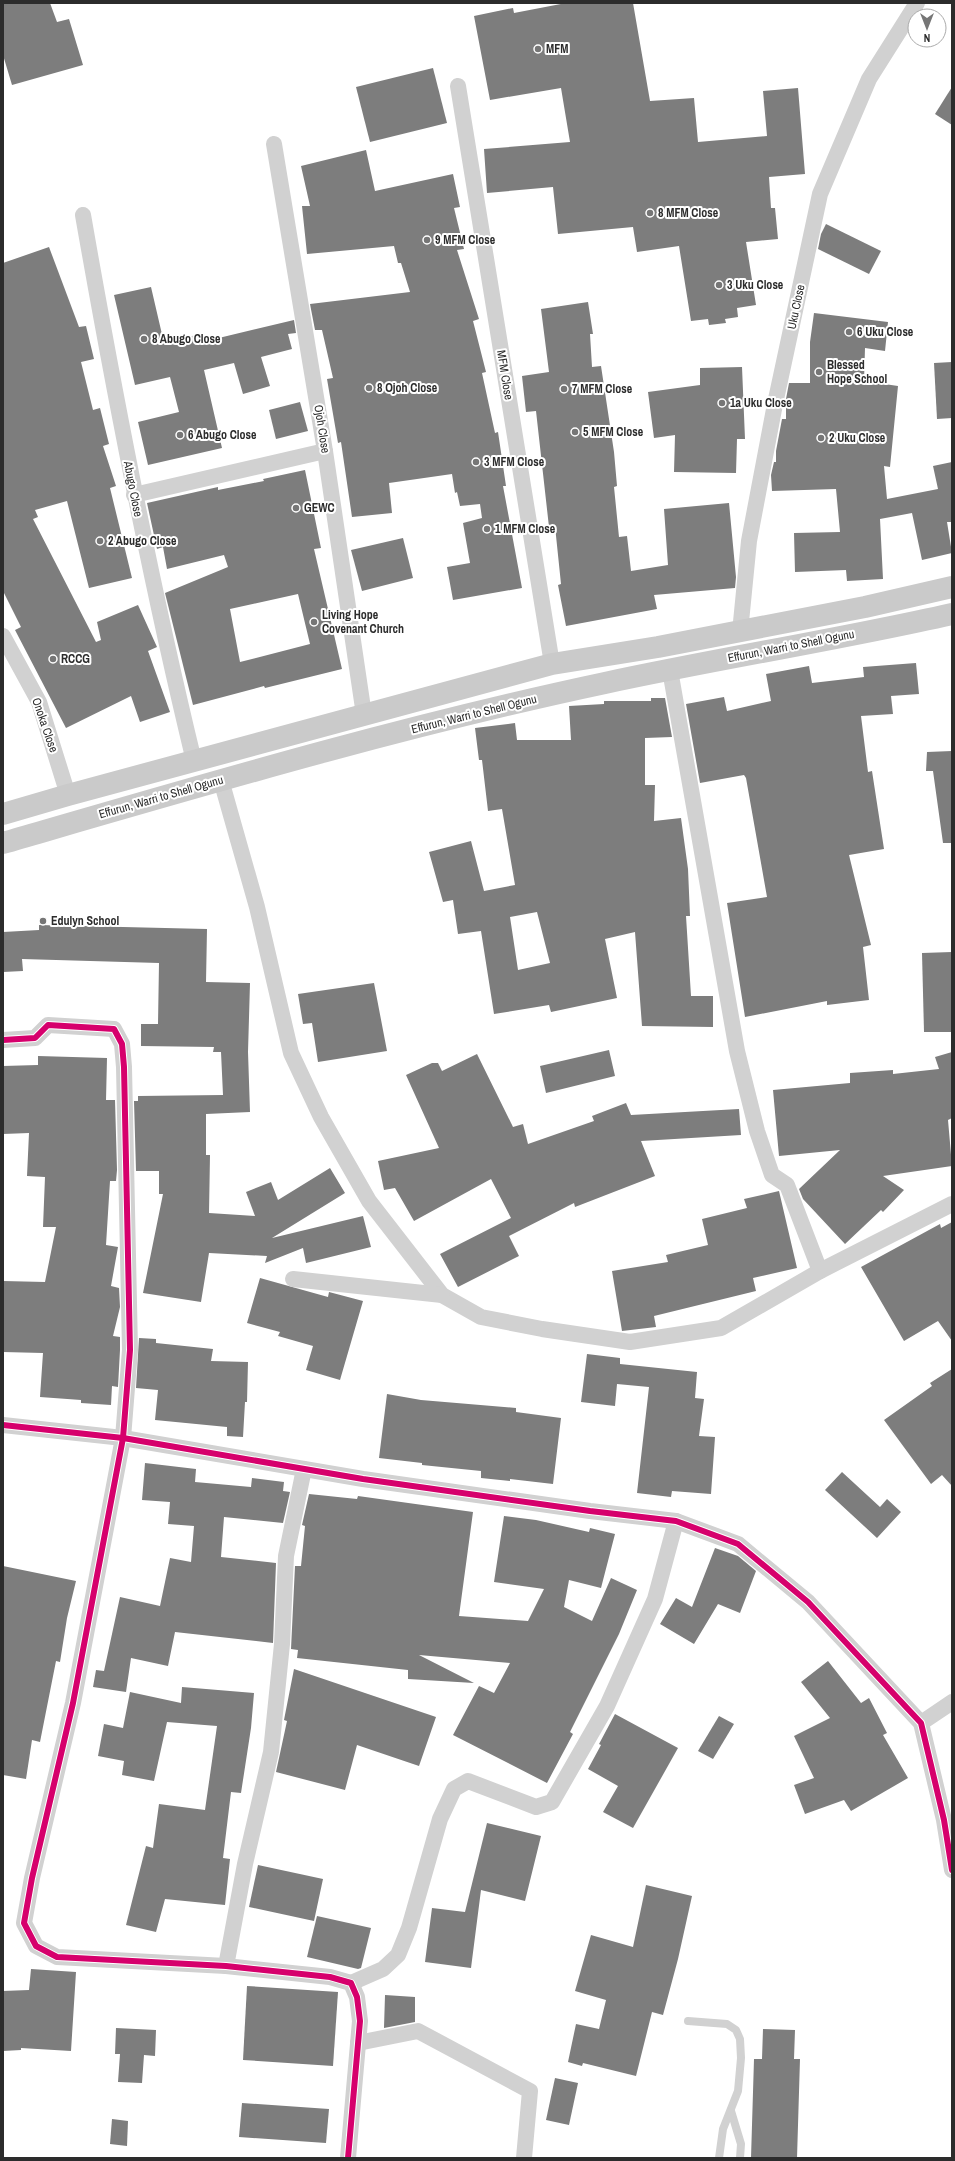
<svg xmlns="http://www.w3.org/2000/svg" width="955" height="2161" font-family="'Archivo Narrow',sans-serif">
  <rect width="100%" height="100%" fill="#fff"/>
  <!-- building -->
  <g fill="#7d7d7d" fill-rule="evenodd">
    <path d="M3,3H50L57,22L69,19L83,65L12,85L3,55Z"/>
    <path d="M566,3H633L650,101L694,98L698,142L767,136L763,91L798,88L805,174L769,177L771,208H775L778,239L746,242L756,305L737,308L738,317L725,319L726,323L709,325L708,319L691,321L679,246L637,252L633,227L558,234L553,187L487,193L484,149L570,142L561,88L490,100L474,16L513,8L514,13Z"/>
    <path d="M433,68L447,123L370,142L356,87Z"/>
    <path d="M952,87V125L935,114Z"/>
    <path d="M366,150L375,191L453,174L460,207L454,208L464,249L457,250L479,319L473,321L486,372L482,373L495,433L498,432L506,486H503L522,588L453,600L447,567L470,563L463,523L482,518L480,504L460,506L457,492L455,493L452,474L389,483L392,513L352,517L341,442L338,443L327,379L333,378L322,330H315L310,304L410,292L401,263H398L394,246L307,254L302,206H310L301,166Z"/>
    <path d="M826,224L881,251L869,274L818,249L821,234Z"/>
    <path d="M49,247L79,327L86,326L94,359L81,362L93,410L100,408L109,444L103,446L116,486L110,488L132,578L89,588L67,501L35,510L38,517L33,519L96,642L101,640L97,622L138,605L157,647L148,651L170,712L140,722L131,696L66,728L15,630L21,627L3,591V263Z"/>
    <path d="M151,287L164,343L196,335L198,343L294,320L296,333L288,334L292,349L261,357L270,386L243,394L234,363L204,370L222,448L148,465L138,422L179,412L170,377L135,385L114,295Z"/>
    <path d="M588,302L593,334H590L592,367L601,366L614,452L617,486L614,487L619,537L627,536L631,571L668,565L664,509L729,503L736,577L735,588L654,595L657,609L566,626L558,585L561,584L555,526L549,527L536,411L526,412L522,376L549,372L541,309Z"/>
    <path d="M814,313L888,322L885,351L865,348L864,381L898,386L890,467L884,466L887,499L938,489L933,466L952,462V522H947L952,553L922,560L912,513L880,519L883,579L847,581L846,570L795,572L794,533L840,532L836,489L772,491L771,475L774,462H776V451L782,419H786V399L789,383H810V342Z"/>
    <path d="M952,362V418L937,419L934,363Z"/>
    <path d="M742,367L745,439H737L736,473L674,472L675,435L654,438L648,392L700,385V368Z"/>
    <path d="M300,402L308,431L276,439L269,410Z"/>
    <path d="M305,470L321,548L314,549L342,669L265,688L264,686L193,705L165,593L228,567L224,555L167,569L163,547L157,549L147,503L218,487V490L264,481L263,479ZM298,594L310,644L240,662L230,609Z"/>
    <path d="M403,538L413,578L362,591L351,550Z"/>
    <path d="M916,663L919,694L891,696L893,714L861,716L868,772L872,771L884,849L849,855L871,945L863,947L869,1000L827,1005V1001L745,1017L727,903L767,897L746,778L744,775L700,783L686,704L724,697L727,711L771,701L766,674L809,666L812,683L864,677L863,667Z"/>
    <path d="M651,698H665L672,737L645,738V785H655L654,821L681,818L688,869L690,916H686L691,996H713V1027L642,1026L635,932L605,939L617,998L551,1012L549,1005L494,1014L481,931L458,934L453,900L443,902L429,852L471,841L484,891L515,885L502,809L488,811L482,760H479L475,728L515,723L517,740H571L569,706L604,704V701H651ZM537,912L550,963L518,970L510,917Z"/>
    <path d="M952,751V843H943L933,771H926L927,752Z"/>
    <path d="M39,925L207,929L206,982L250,983L248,1052L250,1112L206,1114V1155H210L209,1213L255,1216L246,1192L271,1182L278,1200L330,1168L345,1193L272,1238L363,1216L371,1247L306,1263L303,1248L265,1263L267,1256L209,1253L201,1302L143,1293L163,1194H159V1171H136L134,1101H138V1096L223,1095L221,1052H213L214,1047L141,1046V1024H158L159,963L22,959L23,971L3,972V932L39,930Z"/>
    <path d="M952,952V1032H924L922,953Z"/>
    <path d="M374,983L387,1051L318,1062L312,1023L303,1024L298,994Z"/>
    <path d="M609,1050L615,1076L546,1093L540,1066Z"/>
    <path d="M952,1052V1118L948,1120L952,1166L883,1176L904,1190L883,1212L881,1210L845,1244L803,1199L799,1189L840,1150L779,1156L773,1090L850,1083V1073L893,1070V1074L939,1069L935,1057Z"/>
    <path d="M477,1054L513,1127L523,1124L528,1144L594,1121L592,1116L626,1103L631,1115L739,1109L741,1135L641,1141L655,1176L575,1207L574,1203L509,1236L519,1256L458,1287L440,1254L511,1218L491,1179L414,1221L395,1188L384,1190L378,1161L439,1148L406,1075L432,1063H438L442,1071Z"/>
    <path d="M38,1056L107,1058L106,1100H115L117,1170L116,1181H110L106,1245L118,1247L111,1286L119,1288L120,1307L113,1336L120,1337V1350L118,1387L112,1386L111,1405L81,1403V1400L40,1397L43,1353L3,1352V1281L45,1282L56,1227H43L45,1177L27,1176L29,1133L3,1134V1066L38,1065Z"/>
    <path d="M779,1191L797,1268L753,1278L756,1291L654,1316L656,1327L622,1331L612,1271L668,1262L666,1255L708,1245L702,1219L747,1208L744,1199Z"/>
    <path d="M952,1222V1341L938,1321L904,1341L861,1267L940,1224L941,1228Z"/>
    <path d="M260,1278L328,1297L329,1292L363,1301L340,1380L306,1370L313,1346L278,1336L280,1332L247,1323Z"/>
    <path d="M139,1338L156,1339V1343L213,1349L211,1361L248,1362L247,1402H245L243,1437L227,1436V1427L155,1420L158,1390L136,1388Z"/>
    <path d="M587,1354L620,1358V1364L697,1372L695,1398L704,1399L699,1436L715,1437L711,1494L672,1491L671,1497L637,1493L649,1387L617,1384L615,1406L581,1402Z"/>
    <path d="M952,1369V1486L942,1475L931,1484L884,1420L932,1386L930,1383Z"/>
    <path d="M387,1394L421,1400L516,1408V1412L561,1418L553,1484L510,1479V1481L481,1478V1471L422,1465V1463L379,1458Z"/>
    <path d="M145,1463L196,1469L195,1482L251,1487L252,1478L284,1482L283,1491L290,1492L283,1523L224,1517L221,1557L276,1563L273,1643L175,1632L168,1666L131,1658L126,1692L93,1687L96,1670L104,1671L120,1597L160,1606L170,1558L191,1562L194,1526L168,1524L170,1502L142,1500Z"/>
    <path d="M842,1472L880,1507L887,1499L901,1512L877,1538L825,1490Z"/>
    <path d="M309,1494L357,1499L358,1496L473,1512L459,1616L528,1621L544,1589L494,1582L504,1516L536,1520L589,1532L590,1528L615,1534L601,1588L569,1580L564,1607L592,1621L611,1578L637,1590L619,1634L570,1732L573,1734L547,1783L453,1735L479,1686L494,1693L510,1663L419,1655L474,1683L408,1679V1670L297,1658L298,1650L291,1649L295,1566H301L305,1526L302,1525Z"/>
    <path d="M715,1548L738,1556L756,1571L740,1613L718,1604L694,1644L660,1624L676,1598L692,1607Z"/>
    <path d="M3,1566L76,1581L67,1618L60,1662L56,1661L40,1742L32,1740L26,1779L3,1775Z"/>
    <path d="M828,1661L861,1703L869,1698L887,1733L883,1735L908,1778L851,1811L844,1800L805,1814L794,1785L814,1778L794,1736L830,1718L801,1682Z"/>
    <path d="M294,1669L436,1717L419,1766L357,1745L345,1790L276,1772L287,1721L284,1720Z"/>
    <path d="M182,1687L254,1693L251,1728L241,1793L231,1792L223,1858L230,1859L225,1905L165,1899L156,1932L126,1925L146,1846L153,1848L159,1804L205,1810L217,1726L167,1722L154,1781L122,1775L124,1761L98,1756L104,1724L123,1728L130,1692L181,1703Z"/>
    <path d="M615,1714L678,1748L633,1828L603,1812L618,1786L588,1769L601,1745L599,1744Z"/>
    <path d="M719,1716L734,1724L713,1759L698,1751Z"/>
    <path d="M487,1823L541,1836L525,1901L481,1890L471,1968L425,1962L432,1908L465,1912Z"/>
    <path d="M258,1865L323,1879L314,1921L249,1907Z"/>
    <path d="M646,1885L692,1896L678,1959L663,2015L652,2012L636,2076L583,2063L582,2066L568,2062L576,2024L599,2029L606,2000L575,1991L591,1935L633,1947Z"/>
    <path d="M317,1916L371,1928L361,1968L358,1969L307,1957Z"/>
    <path d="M31,1969L76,1972L71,2051L21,2048V2050L3,2051V1991L29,1990Z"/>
    <path d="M247,1986L338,1992L333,2066L243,2060Z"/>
    <path d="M385,1995L415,1997V2022L384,2028Z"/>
    <path d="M116,2028L156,2030L155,2056L144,2055L142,2083L118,2082L120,2054H115Z"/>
    <path d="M763,2029L795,2030L794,2059H800L797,2158H751L754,2059H762Z"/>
    <path d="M555,2078L578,2083L569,2125L546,2120Z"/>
    <path d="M242,2103L329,2109L326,2143L239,2137Z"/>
    <path d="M112,2119L128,2121L127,2146L110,2144Z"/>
  </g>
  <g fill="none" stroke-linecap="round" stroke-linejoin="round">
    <!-- lane -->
    <g stroke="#d1d1d1" stroke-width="8">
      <path d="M688,2021L727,2024L736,2030L740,2039L741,2058L738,2091L723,2129L719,2158"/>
      <path d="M731,2111L741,2144L740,2158"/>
    </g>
    <!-- street -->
    <g stroke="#d1d1d1" stroke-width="16">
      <path d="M458,86L552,664"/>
      <path d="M274,144L325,451L364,715"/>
      <path d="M83,215C115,398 150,580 194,761"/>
      <path d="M134,495L325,451"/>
      <path d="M740,632L749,541L775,404L820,194L869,79L917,3"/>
      <path d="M3,636L39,702L68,795"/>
      <path d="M670,670L737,1051L757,1131L772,1175L787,1185L820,1271"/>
      <path d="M221,780L257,907L291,1053L321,1117L369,1201L442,1295L481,1317L542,1329L630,1342L721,1328L820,1271L952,1204"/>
      <path d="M3,1040L35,1038L48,1025L114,1029L122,1044L124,1067L130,1350L123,1438L73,1703L32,1878L24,1923L36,1946L57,1957L226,1966L330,1977L351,1983L357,1997L360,2021L348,2158"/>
      <path d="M293,1279L442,1295"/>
      <path d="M3,1425L123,1438L363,1479L590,1511L676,1521L738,1544L808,1602L921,1723L944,1820L952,1870"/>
      <path d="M921,1723L952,1702"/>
      <path d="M226,1966L245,1864L271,1752L282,1644L286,1556L304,1469"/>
      <path d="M351,1983L383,1969L398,1955L409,1928L440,1819L454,1789L468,1781L536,1807L552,1802L607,1706L655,1599L676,1521"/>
      <path d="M358,2043L418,2031L530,2091L524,2158"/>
    </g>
    <!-- secondary -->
    <g stroke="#cacaca" stroke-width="22">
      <path d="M3,814L68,795L552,664L658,647L865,607L952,587"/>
      <path d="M3,843C203,785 402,726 605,683C721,658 837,640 952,614"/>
    </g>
    <!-- cycleway casing -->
    <g stroke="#fff" stroke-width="8">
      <g id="cycleway">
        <path d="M3,1040L35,1038L48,1025L114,1029L122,1044L124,1067L130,1350L123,1438L73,1703L32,1878L24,1923L36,1946L57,1957L226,1966L330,1977L351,1983L357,1997L360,2021L348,2158"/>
        <path d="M3,1425L123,1438L363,1479L590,1511L676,1521L738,1544L808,1602L921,1723L944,1820L952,1870"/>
      </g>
    </g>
    <!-- cycleway -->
    <use href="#cycleway" stroke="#d6006c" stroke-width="6"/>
  </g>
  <!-- markers -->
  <g fill="#767676" stroke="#fff" stroke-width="1.5">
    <circle cx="538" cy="49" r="4"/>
    <circle cx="650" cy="213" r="4"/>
    <circle cx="427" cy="240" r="4"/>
    <circle cx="719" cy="285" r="4"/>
    <circle cx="849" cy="332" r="4"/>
    <circle cx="144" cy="339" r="4"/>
    <circle cx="819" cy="372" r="4"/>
    <circle cx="369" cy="388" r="4"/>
    <circle cx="564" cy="389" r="4"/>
    <circle cx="722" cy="403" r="4"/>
    <circle cx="575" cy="432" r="4"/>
    <circle cx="180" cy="435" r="4"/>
    <circle cx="821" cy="438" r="4"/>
    <circle cx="476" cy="462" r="4"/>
    <circle cx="296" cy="508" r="4"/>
    <circle cx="487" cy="529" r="4"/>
    <circle cx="100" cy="541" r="4"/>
    <circle cx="314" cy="622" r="4"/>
    <circle cx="53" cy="659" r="4"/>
    <circle cx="43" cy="921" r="4"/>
  </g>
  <g text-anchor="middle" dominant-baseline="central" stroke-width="4" stroke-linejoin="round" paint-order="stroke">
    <!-- poi labels -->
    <g font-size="12" font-weight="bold" fill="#2c2c2c" stroke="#fff" text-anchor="start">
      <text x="546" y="49">MFM</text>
      <text x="658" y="213">8 MFM Close</text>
      <text x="435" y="240">9 MFM Close</text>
      <text x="727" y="285">3 Uku Close</text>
      <text x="857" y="332">6 Uku Close</text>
      <text x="152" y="339">8 Abugo Close</text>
      <text x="827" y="365">Blessed<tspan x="827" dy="14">Hope School</tspan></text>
      <text x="377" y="388">8 Ojoh Close</text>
      <text x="572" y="389">7 MFM Close</text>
      <text x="730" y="403">1a Uku Close</text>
      <text x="583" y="432">5 MFM Close</text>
      <text x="188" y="435">6 Abugo Close</text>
      <text x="829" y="438">2 Uku Close</text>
      <text x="484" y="462">3 MFM Close</text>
      <text x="304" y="508">GEWC</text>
      <text x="495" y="529">1 MFM Close</text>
      <text x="108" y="541">2 Abugo Close</text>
      <text x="322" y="615">Living Hope<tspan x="322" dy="14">Covenant Church</tspan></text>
      <text x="61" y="659">RCCG</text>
      <text x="51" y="921">Edulyn School</text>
    </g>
    <!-- street labels -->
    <g font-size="12" fill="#2c2c2c" stroke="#fff">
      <text transform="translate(796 307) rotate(-78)">Uku Close</text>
      <text transform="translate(505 375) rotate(81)">MFM Close</text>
      <text transform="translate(322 429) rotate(81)">Ojoh Close</text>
      <text transform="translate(133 489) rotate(79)">Abugo Close</text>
      <text transform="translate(791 646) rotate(-11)">Effurun, Warri to Shell Ogunu</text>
      <text transform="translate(474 714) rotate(-14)">Effurun, Warri to Shell Ogunu</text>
      <text transform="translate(45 725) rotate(71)">Onoka Close</text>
      <text transform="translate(161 797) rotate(-16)">Effurun, Warri to Shell Ogunu</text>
    </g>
  </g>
  <!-- border -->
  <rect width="955" height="2161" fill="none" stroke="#2c2c2c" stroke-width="8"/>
  <!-- north arrow -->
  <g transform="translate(927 28) rotate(180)"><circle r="19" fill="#ffffff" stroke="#ababab"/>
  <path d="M0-3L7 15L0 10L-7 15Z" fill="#767676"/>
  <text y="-6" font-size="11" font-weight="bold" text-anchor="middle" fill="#2c2c2c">N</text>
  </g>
</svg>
